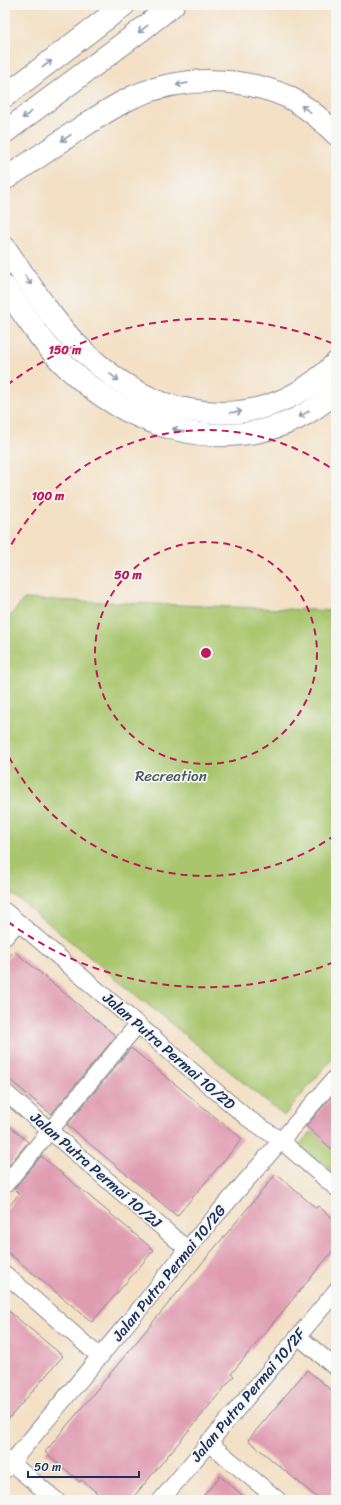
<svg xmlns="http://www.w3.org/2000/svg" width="341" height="1505" font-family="Sriracha,sans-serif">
  <rect width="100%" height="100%" fill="#f6f6f2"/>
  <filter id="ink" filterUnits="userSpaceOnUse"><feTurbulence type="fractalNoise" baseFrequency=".025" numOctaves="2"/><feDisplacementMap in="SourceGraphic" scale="8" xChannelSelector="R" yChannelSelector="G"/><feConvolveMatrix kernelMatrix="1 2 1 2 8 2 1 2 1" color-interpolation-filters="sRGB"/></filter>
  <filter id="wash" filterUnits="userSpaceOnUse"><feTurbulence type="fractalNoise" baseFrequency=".012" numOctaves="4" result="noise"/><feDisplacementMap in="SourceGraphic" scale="16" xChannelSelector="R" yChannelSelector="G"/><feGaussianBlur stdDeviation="0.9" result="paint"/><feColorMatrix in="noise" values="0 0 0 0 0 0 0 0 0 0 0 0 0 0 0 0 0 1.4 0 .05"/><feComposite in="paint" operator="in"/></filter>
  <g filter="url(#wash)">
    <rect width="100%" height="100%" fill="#f3e0c5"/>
    <!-- green -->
    <g fill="#a9c66d" stroke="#627a66">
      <path d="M24,599L336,611V1054L284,1116L5,888V623Z"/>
      <path d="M336,1105V1175L299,1145Z"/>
    </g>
    <g id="blocks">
      <!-- building -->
      <g fill="#df9bb0">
        <path d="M14,951L116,1036L51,1114L5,1076V962Z"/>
        <path d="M131,1048L242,1139L177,1216L67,1125Z"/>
        <path d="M336,1092V1153L306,1126Z"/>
        <path d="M5,1122L28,1142L5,1170Z"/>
        <path d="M41,1156L154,1250L92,1322L5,1250V1211L19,1194L14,1189Z"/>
        <path d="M276,1174L316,1208L318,1206L336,1221V1247L231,1374L234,1376L131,1500H106L81,1480L80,1482L45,1452Z"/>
        <path d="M5,1308L63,1356L5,1423Z"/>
        <path d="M307,1370L336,1394V1500H320L248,1440Z"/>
        <path d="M220,1476L248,1500H200Z"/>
      </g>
    </g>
  </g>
  <g filter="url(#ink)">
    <use href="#blocks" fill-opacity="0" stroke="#878892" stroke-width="1"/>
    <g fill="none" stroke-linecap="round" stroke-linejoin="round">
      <!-- minor casing -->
      <g stroke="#878892" stroke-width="18">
        <g id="minor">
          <path d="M5,911L246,1117L280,1140L336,1188"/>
          <path d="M5,937L18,922"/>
          <path d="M5,1092L187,1249"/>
          <path d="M5,1185L138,1024"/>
          <path d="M5,1274L100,1357"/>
          <path d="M298,1336L336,1368"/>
          <path d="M208,1442L278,1500"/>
          <path d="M5,1458L56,1500"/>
          <path d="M5,1470L146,1301L187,1249L336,1077"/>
          <path d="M161,1500L336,1291"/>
        </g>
      </g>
      <!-- highway casing -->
      <g stroke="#878892" stroke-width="24">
        <g id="highway">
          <path d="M5,96L124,5"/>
          <path d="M5,132L140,31L173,5"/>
          <path d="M5,179C28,164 50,149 73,133C93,120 113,106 135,96C184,76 240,76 288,97C306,106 322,120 336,134"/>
          <path d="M5,248C28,281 54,324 83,351C103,370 125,387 150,398C162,404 177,408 190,410C246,420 296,403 336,363"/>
          <path d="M5,287C24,314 42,343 66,366C127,425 214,456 296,419C310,412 324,402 336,392"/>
        </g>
      </g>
      <!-- minor -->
      <use href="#minor" stroke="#fff" stroke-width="16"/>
      <!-- highway -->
      <use href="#highway" stroke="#fff" stroke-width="22"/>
    </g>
    <!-- one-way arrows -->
    <defs><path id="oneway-shaft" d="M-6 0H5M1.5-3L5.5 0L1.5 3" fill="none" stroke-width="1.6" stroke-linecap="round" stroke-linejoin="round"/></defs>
    <g stroke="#8d97ae">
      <use href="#oneway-shaft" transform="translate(143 29) rotate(142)"/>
      <use href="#oneway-shaft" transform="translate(47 64) rotate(-37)"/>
      <use href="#oneway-shaft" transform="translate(182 84) rotate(172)"/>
      <use href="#oneway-shaft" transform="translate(306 109) rotate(-144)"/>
      <use href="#oneway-shaft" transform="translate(27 115) rotate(143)"/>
      <use href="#oneway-shaft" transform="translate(66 138) rotate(146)"/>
      <use href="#oneway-shaft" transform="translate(28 280) rotate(55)"/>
      <use href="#oneway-shaft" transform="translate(114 377) rotate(38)"/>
      <use href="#oneway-shaft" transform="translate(236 412) rotate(-6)"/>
      <use href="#oneway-shaft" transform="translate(304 414) rotate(149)"/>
      <use href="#oneway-shaft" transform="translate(178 430) rotate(-164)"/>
    </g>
  </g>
  <!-- distance rings -->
  <g fill="none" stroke="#c2185b" stroke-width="2" stroke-dasharray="7 5">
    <circle cx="206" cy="653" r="111"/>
    <path d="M335 835A223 223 0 0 1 6 751M6 555A223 223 0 0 1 335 471"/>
    <path d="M334 962A334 334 0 0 1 7 921M7 385A334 334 0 0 1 334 344"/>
  </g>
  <g text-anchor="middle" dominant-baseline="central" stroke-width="3.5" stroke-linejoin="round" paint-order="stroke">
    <!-- park labels -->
    <g font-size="15" fill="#465c62" stroke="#f6f6f2">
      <text x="171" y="776">Recreation</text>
    </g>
    <!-- street labels -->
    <g font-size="15" fill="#1b2f5e" stroke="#f6f6f2">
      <text transform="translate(169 1051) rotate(41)">Jalan Putra Permai 10/2D</text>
      <text transform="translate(96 1170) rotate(41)">Jalan Putra Permai 10/2J</text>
      <text transform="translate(169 1273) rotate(-51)">Jalan Putra Permai 10/2G</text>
      <text transform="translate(248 1395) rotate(-50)">Jalan Putra Permai 10/2F</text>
    </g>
  </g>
  <circle cx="206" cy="653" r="6" fill="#c2185b" stroke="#f6f6f2" stroke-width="2"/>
  <g font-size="12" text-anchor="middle" font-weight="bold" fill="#c2185b" stroke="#f6f6f2" stroke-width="3.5" stroke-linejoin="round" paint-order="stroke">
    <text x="65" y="354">150 m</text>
    <text x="48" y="500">100 m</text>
    <text x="128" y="579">50 m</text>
  </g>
  <!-- margin -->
  <rect width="341" height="1505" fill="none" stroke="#f6f6f2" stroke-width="20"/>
  <!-- scale -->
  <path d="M28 1471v6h111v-6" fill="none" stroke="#1b2f5e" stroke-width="2"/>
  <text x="34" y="1471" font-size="12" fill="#1b2f5e" stroke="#f6f6f2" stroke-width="3" paint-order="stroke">50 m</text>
</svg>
